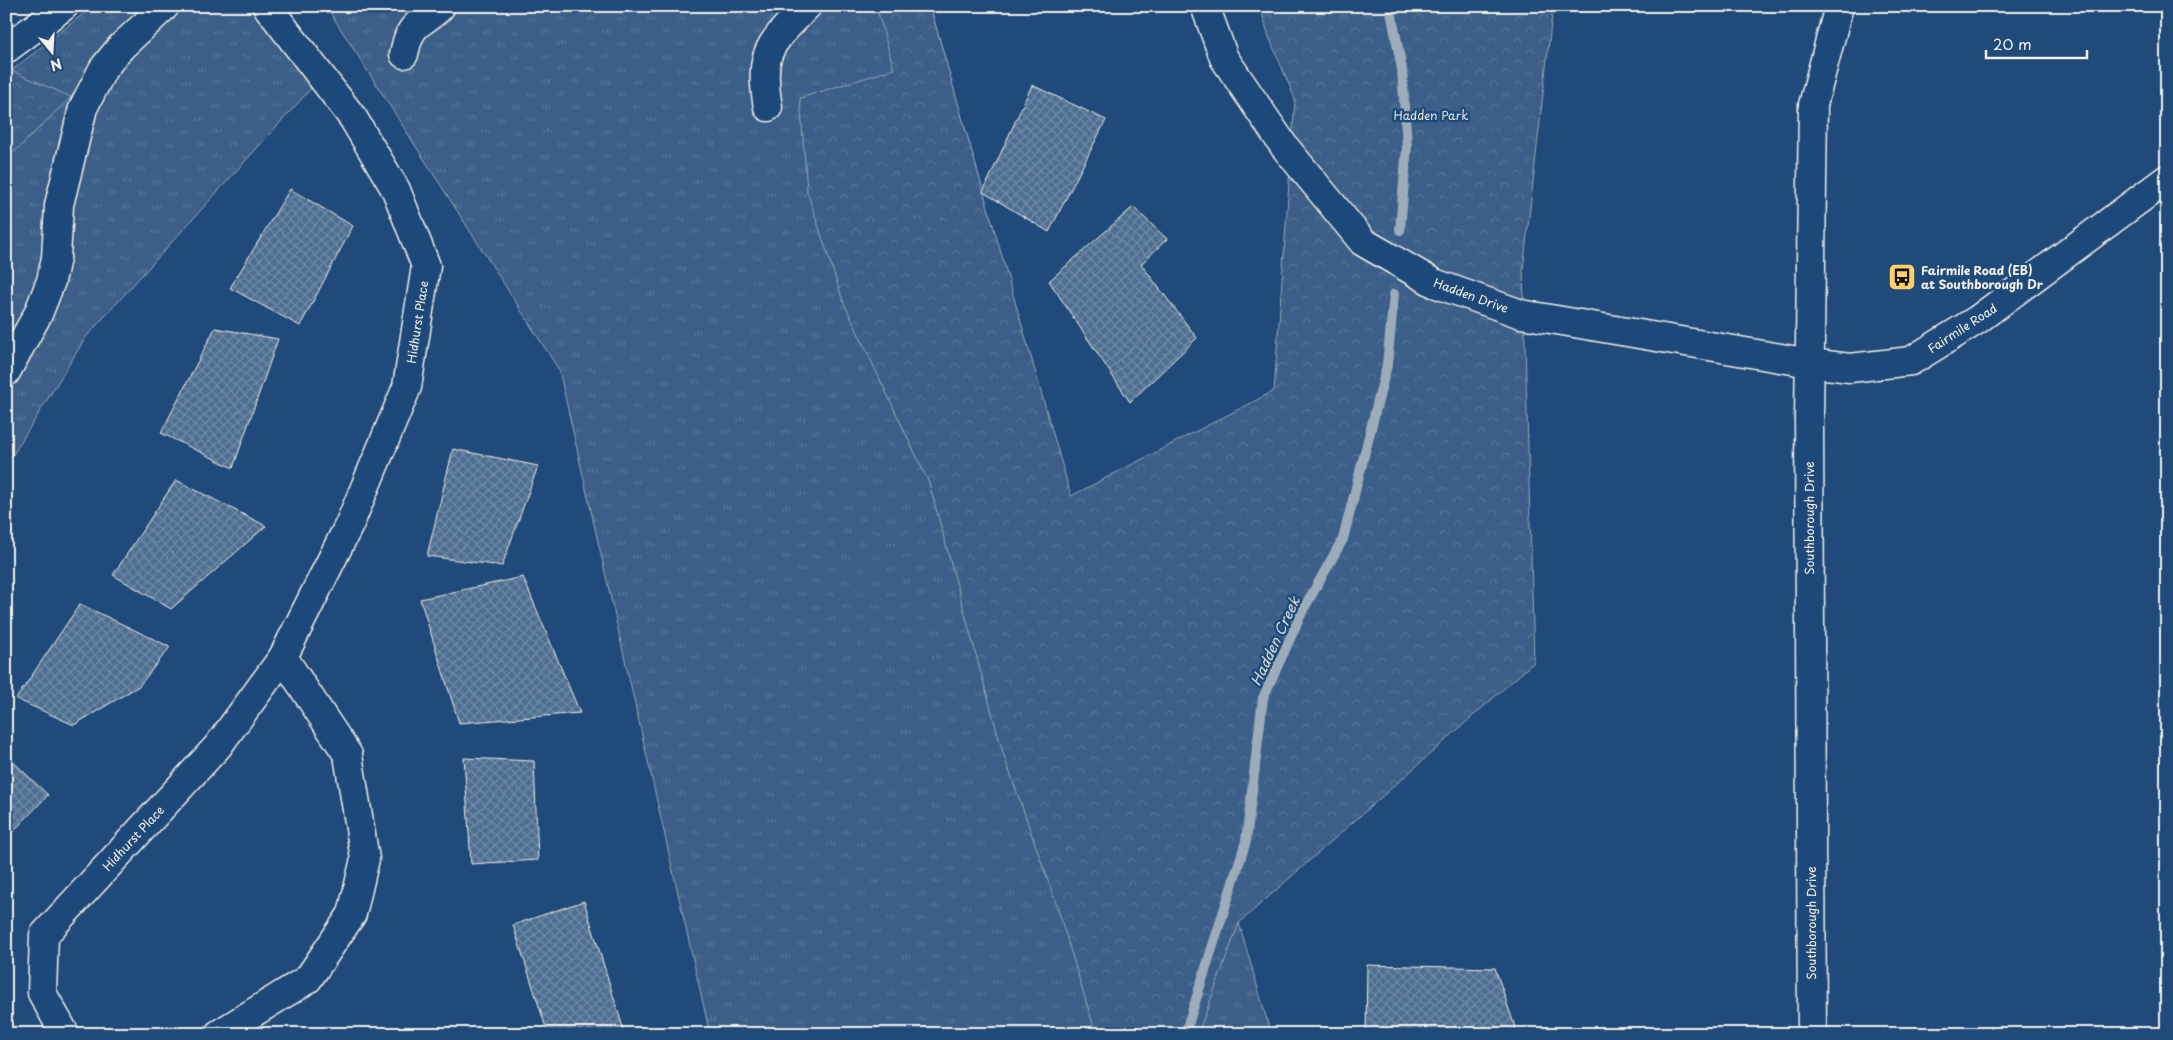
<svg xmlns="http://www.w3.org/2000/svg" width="2173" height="1040" font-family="'Playpen Sans',sans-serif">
  <defs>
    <pattern id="grass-tufts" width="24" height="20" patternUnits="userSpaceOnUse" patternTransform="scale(1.25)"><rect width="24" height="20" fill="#3a5f88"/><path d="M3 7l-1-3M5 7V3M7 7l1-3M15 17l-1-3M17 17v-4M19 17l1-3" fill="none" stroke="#577699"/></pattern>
    <pattern id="forest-crowns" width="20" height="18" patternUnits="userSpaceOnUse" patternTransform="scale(1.25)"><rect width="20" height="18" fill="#3a5f88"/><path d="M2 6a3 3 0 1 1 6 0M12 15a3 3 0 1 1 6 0" fill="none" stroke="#577699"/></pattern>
    <pattern id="building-cross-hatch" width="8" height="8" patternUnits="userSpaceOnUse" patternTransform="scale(1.25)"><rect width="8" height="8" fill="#4d6e92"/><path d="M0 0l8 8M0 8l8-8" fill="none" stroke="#708aa6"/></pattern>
  </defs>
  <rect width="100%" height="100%" fill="#1f4a7a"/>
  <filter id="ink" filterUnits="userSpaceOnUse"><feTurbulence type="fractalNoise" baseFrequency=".02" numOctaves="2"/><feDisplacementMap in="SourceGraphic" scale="10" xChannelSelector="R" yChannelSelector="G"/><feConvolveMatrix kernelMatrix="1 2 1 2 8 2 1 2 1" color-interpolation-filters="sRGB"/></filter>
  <g filter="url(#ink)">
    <!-- grass -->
    <g fill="url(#grass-tufts)" stroke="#97a8b8">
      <path d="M93,6H263L325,73L86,337L6,466V75Z"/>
      <path d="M326,6H930L1070,496L1239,923L1271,1034H710L559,370Z"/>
    </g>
    <!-- forest -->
    <g fill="url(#forest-crowns)" stroke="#97a8b8">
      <path d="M876,6H930L1071,496L1274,391L1295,99L1269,37L1260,6H1553L1523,270L1534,662L1239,923L1198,1034H1096L1057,906L1003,753L929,483L843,301L807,191L800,98L894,69Z"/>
      <path d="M12,71L71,97L6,160V75Z"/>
    </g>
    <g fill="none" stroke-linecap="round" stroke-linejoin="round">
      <!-- stream -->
      <g stroke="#9cacbb" stroke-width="10">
        <path d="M1390,6L1402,69L1407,146L1400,230"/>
        <path d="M1185,1034L1246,841L1263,698L1303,610L1343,539L1387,365L1394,294"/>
      </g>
    </g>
    <!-- building -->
    <g fill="url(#building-cross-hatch)" stroke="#f4f1e8">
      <path d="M1032,85L1106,120L1049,232L983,192Z"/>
      <path d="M290,189L353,226L300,326L230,288Z"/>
      <path d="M1133,207L1167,239L1141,264L1197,338L1130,402L1049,281Z"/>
      <path d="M215,328L278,339L233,468L161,433Z"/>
      <path d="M453,449L538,466L502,566L427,556Z"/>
      <path d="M176,480L266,526L171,609L113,575Z"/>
      <path d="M523,577L580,713L459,723L420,599Z"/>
      <path d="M80,604L170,647L139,686L74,725L16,699Z"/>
      <path d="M6,755L48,795L6,839Z"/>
      <path d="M464,758L534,761L538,860L471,864Z"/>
      <path d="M584,901L625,1034H548L513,925Z"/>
      <path d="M1367,965L1495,968L1516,1030L1449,1034H1366Z"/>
    </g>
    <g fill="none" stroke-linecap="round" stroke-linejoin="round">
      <!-- minor casing -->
      <g stroke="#f4f1e8" stroke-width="31">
        <g id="minor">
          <path d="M1205,6L1224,58L1284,146L1363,242L1434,283L1521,314L1810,363L1850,368L1911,361L1977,320L2167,179"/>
          <path d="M6,49L64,6"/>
          <path d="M404,54C406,45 408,34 415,27C422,19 434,15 441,6"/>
          <path d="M768,107C758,51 770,44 807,6"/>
          <path d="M6,372L38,314L51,281L56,258L59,205L83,108L103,69L111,59L121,47L165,6"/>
          <path d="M65,1034L42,993L44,935L218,746L283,657L350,523L407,387L426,266L396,190L353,118L267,6"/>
          <path d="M219,1034L308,979L352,914L365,859L348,755L283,657"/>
          <path d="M1812,1034L1809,420L1813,105L1839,6"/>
        </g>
      </g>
      <!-- minor -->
      <use href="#minor" stroke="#1f4a7a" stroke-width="28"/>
    </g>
  </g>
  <!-- icons -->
  <defs>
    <g id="bus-square" transform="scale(1.4375)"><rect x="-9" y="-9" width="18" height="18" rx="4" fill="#ffd166" stroke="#1f4a7a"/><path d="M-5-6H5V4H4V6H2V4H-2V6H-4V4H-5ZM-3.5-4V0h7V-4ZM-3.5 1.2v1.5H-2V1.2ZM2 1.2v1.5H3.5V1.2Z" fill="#111"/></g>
  </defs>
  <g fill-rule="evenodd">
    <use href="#bus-square" x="1902" y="277"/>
  </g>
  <g text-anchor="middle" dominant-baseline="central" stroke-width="5" stroke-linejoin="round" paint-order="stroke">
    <!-- park labels -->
    <g font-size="12" fill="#e1e2de" stroke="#1f4a7a">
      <text x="1431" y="115">Hadden Park</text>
    </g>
    <!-- poi labels -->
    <g font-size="12" font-weight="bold" fill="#f4f1e8" stroke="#1f4a7a" text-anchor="start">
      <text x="1921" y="270">Fairmile Road (EB)<tspan x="1921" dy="14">at Southborough Dr</tspan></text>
    </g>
    <!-- street labels -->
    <g font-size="12" fill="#f4f1e8" stroke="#1f4a7a">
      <text transform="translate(1471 295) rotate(20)">Hadden Drive</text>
      <text transform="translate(417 322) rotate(-81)">Hidhurst Place</text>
      <text transform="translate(1962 328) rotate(-33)">Fairmile Road</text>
      <text transform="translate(1809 518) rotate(-90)">Southborough Drive</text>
      <text transform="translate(133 838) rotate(-47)">Hidhurst Place</text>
      <text transform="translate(1811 923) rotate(-90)">Southborough Drive</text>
    </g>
    <!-- water labels -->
    <g font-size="14" font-style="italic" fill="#dee0dd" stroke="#1f4a7a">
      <text transform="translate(1275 641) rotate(-65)">Hadden Creek</text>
    </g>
  </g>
  <!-- margin -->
  <rect width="2173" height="1040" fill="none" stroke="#1f4a7a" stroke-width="25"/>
  <rect x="12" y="12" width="2148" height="1015" fill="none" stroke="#f4f1e8" stroke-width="2" filter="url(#ink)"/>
  <!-- north arrow -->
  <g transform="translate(52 52) rotate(162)" stroke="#1f4a7a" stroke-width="4" paint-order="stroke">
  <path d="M0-4L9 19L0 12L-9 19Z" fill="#f4f1e8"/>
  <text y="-8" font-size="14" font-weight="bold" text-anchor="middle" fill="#f4f1e8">N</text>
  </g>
  <!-- scale -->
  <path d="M1986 50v8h101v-8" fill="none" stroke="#f4f1e8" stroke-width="2.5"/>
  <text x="1993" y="50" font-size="15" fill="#f4f1e8" stroke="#1f4a7a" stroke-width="4" paint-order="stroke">20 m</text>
</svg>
